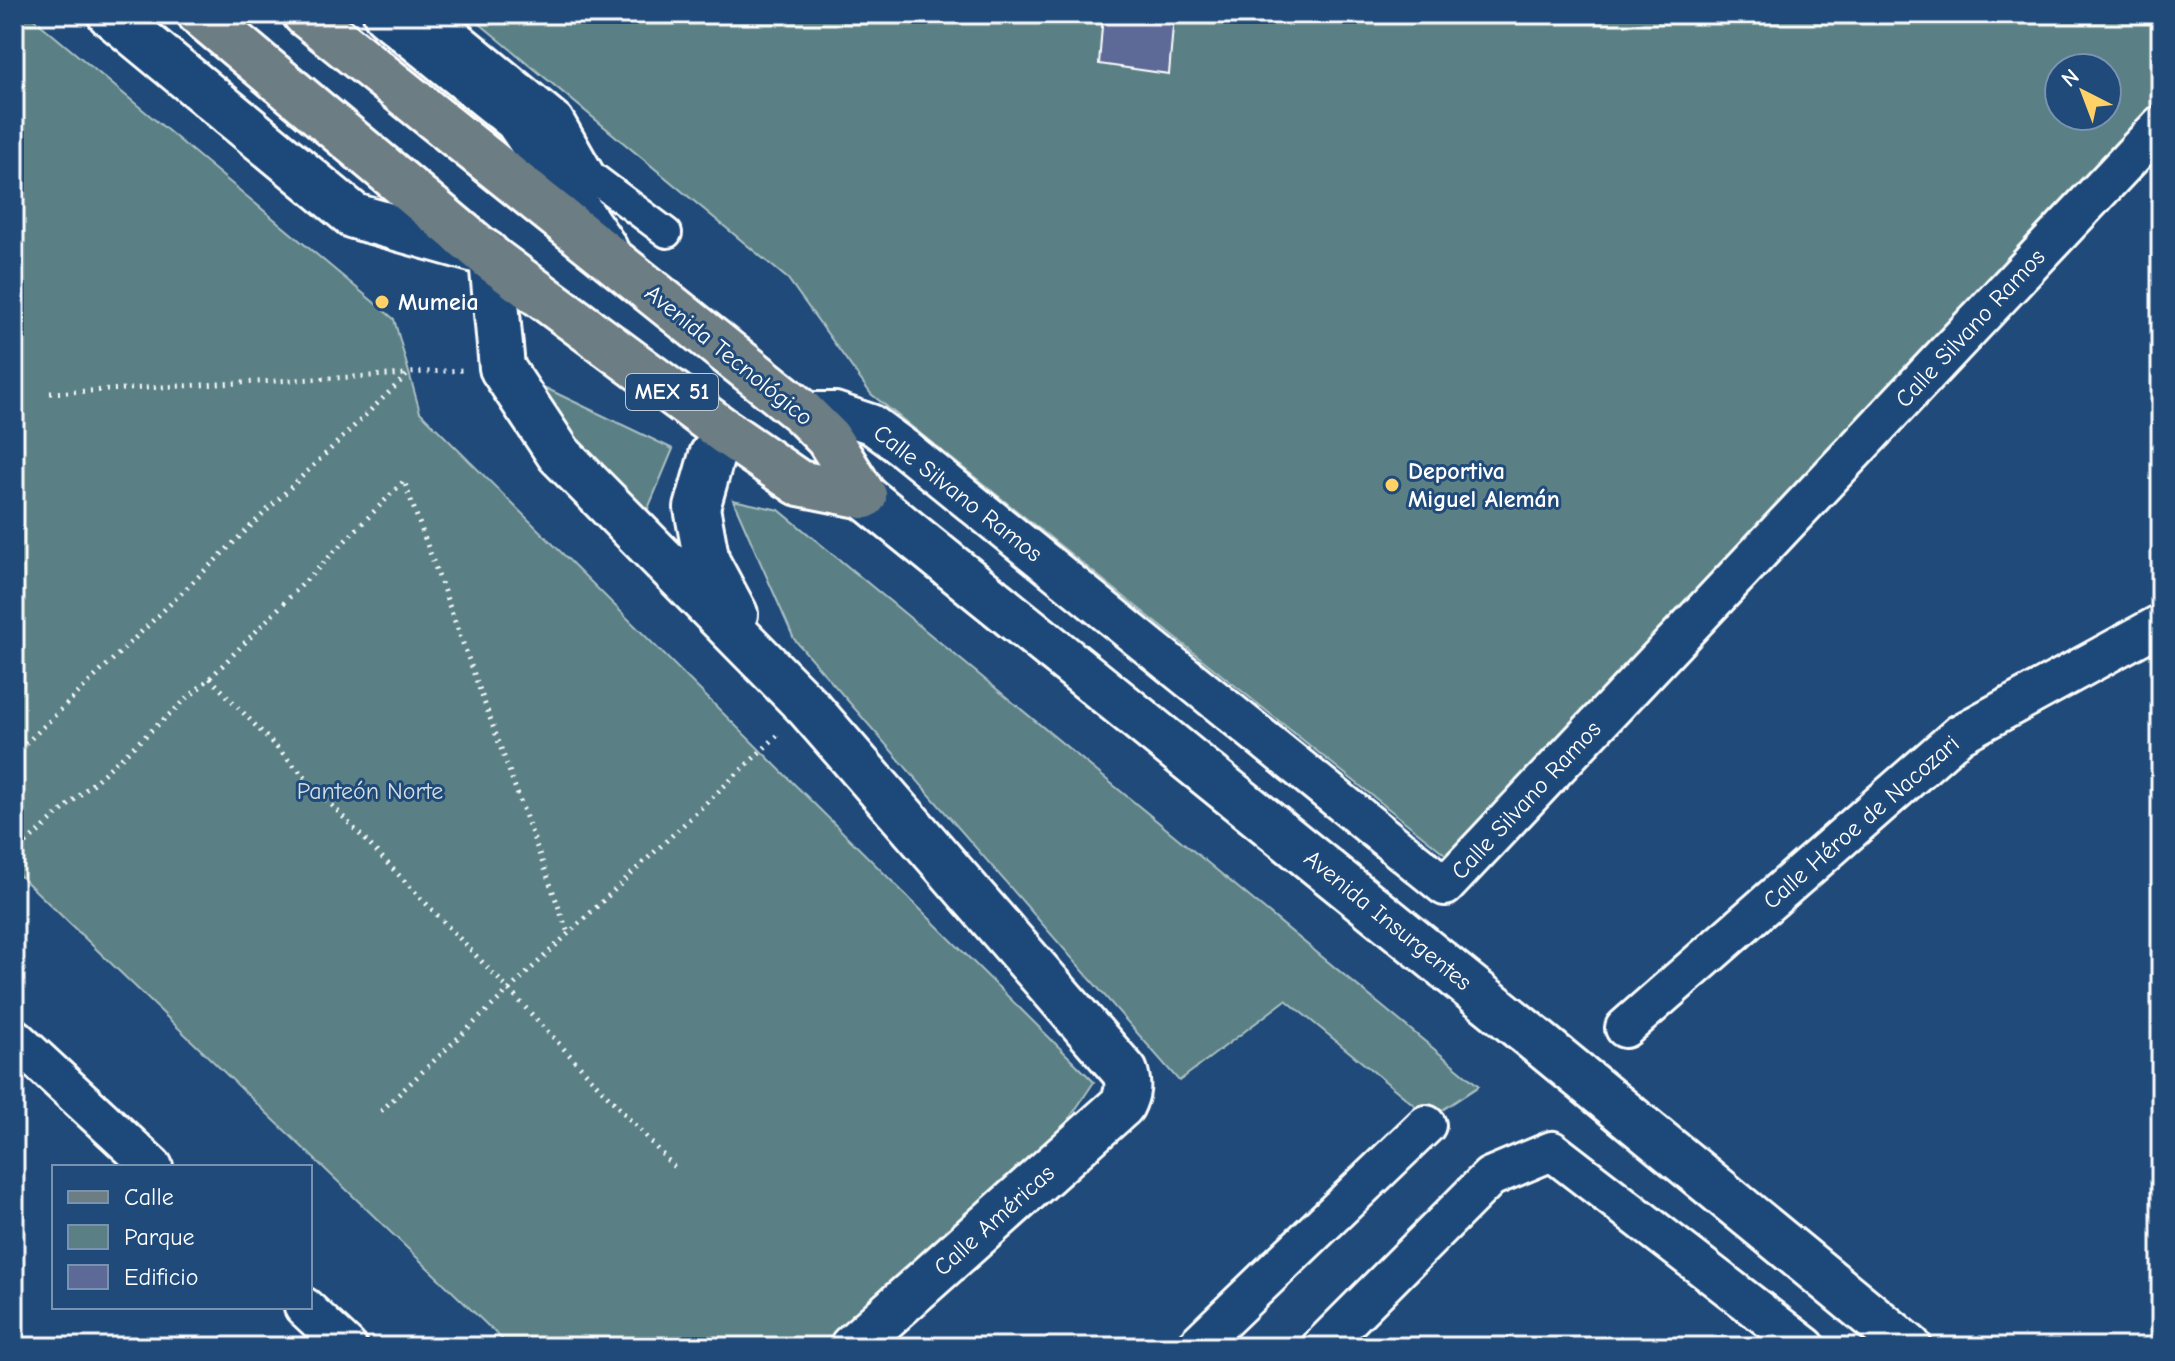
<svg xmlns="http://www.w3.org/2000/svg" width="2175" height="1361" font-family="'Comic Neue',sans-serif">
  <rect width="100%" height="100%" fill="#1f4a7a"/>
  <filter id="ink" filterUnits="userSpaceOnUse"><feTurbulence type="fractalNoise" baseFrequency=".0125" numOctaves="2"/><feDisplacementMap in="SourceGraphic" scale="16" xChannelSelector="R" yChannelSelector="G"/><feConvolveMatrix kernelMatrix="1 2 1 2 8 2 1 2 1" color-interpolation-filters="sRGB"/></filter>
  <g filter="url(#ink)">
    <!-- green -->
    <g fill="#5a8085" stroke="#acc0c2" stroke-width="2" fill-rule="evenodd">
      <path d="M14,14H28L394,319L420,412L1094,1082L1026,1183L819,1347H510L14,870Z"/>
      <path d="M468,14H2161V96L1716,576L1450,858L871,394L788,279ZM2059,68H2107V116H2059Z"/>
      <path d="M512,372L673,449L642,523Z"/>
      <path d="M733,500L779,510L1479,1086L1430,1118L1286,1000L1179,1081L794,639Z"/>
    </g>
    <!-- building -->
    <path fill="#5d6a97" stroke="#fff" stroke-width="2" d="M1103,14H1174L1169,74L1099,64Z"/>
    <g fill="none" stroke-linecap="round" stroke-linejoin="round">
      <!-- pedestrian casing -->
      <g stroke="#fff" stroke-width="34">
        <g id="pedestrian">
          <path d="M432,14L558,118L591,176"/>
          <path d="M578,166L667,233"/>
        </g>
      </g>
      <!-- minor casing -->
      <g stroke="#fff" stroke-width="44">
        <g id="minor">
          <path d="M802,412H835L871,424L905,449L1445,886L2161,125"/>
          <path d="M1625,1028L1960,734L2161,624"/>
          <path d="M14,1038L153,1167"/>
          <path d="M304,1307L347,1347"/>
          <path d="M1195,1347L1426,1125"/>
          <path d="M1321,1347L1490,1177L1552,1151L1806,1347"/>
        </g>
      </g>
      <!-- tertiary casing -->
      <g stroke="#fff" stroke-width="50">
        <g id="tertiary">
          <path d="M110,14L354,216L486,253"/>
          <path d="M386,14L517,120L605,249"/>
          <path d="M492,259L502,368L559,454L808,707L1125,1072C1129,1085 1128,1093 1122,1105L852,1347"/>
          <path d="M728,434L712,455L697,508L707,562L735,614"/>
        </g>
      </g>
      <!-- secondary casing -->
      <g stroke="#fff" stroke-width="50">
        <path id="secondary" d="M864,496L1532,1037L1909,1347"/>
      </g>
      <!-- primary casing -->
      <g stroke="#fff" stroke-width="50">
        <g id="primary">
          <path d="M200,14L492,259L728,434L799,483L864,496"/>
          <path d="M305,14L802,412L828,438L864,496"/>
        </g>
      </g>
      <!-- path -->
      <g stroke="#fff" stroke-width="5" stroke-dasharray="2 6" stroke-linecap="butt">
        <path d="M50,393L408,374"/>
        <path d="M210,678L509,990L675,1168"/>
        <path d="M14,755L409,373L463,370"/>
        <path d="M14,854L210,678L404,481L568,933"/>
        <path d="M381,1111L778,735"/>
      </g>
      <!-- pedestrian -->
      <use href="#pedestrian" stroke="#1f4a7a" stroke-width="28"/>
      <!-- minor -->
      <use href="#minor" stroke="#1f4a7a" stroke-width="38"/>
      <!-- tertiary -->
      <use href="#tertiary" stroke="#1f4a7a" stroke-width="44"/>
      <!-- secondary -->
      <use href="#secondary" stroke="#1f4a7a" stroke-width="44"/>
      <!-- primary -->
      <use href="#primary" stroke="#6d7d84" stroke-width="44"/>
    </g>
  </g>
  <!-- markers -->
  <g fill="#ffd166" stroke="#1f4a7a" stroke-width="3">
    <circle cx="382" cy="302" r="8"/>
    <circle cx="1392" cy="485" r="8"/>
  </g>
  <g text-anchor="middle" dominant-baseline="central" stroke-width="6" stroke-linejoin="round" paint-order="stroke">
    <!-- shield labels -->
    <rect fill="#1f4a7a" stroke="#bcc9d7" stroke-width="2" x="626" y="374" width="92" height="36" rx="6"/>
    <g font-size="22" font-weight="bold" fill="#fff">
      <text x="672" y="392">MEX 51</text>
    </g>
    <!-- poi labels -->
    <g font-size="24" font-weight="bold" fill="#fff" stroke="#1f4a7a" text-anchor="start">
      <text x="398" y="302">Mumeia</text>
      <text x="1408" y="471">Deportiva<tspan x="1408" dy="28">Miguel Alemán</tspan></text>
    </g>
    <!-- street labels -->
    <g font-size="24" fill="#fff" stroke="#1f4a7a">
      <text transform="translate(1970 328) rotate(-47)">Calle Silvano Ramos</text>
      <text transform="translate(729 355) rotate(39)">Avenida Tecnológico</text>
      <text transform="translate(958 493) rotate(38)">Calle Silvano Ramos</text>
      <text transform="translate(1526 800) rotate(-47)">Calle Silvano Ramos</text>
      <text transform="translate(1861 822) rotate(-41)">Calle Héroe de Nacozari</text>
      <text transform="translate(1388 920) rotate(39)">Avenida Insurgentes</text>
      <text transform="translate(994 1220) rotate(-42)">Calle Américas</text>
    </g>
    <!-- park labels -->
    <g font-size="24" fill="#d6dfe0" stroke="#1f4a7a">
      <text x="370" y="791">Panteón Norte</text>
    </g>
  </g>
  <!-- margin -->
  <rect width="2175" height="1361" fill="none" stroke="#1f4a7a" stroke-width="48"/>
  <rect x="24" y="24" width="2127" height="1313" fill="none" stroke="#fff" stroke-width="3" filter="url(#ink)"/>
  <!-- legend -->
  <rect x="52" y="1165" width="260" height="144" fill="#1f4a7a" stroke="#7992af" stroke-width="2"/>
  <rect x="68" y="1191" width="40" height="12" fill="#6d7d84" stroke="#7992af" stroke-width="2"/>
  <text x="124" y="1205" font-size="24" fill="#ffffff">Calle</text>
  <rect x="68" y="1225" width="40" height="24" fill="#5a8085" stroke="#7992af" stroke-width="2"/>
  <text x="124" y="1245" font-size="24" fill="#ffffff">Parque</text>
  <rect x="68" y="1265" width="40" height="24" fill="#5d6a97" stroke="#7992af" stroke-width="2"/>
  <text x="124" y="1285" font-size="24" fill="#ffffff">Edificio</text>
  <!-- north arrow -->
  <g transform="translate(2083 92) rotate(318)"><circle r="38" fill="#1f4a7a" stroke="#7992af" stroke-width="2"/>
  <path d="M0-6L14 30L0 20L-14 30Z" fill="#ffd166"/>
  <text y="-12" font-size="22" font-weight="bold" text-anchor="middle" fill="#ffffff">N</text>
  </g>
</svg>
